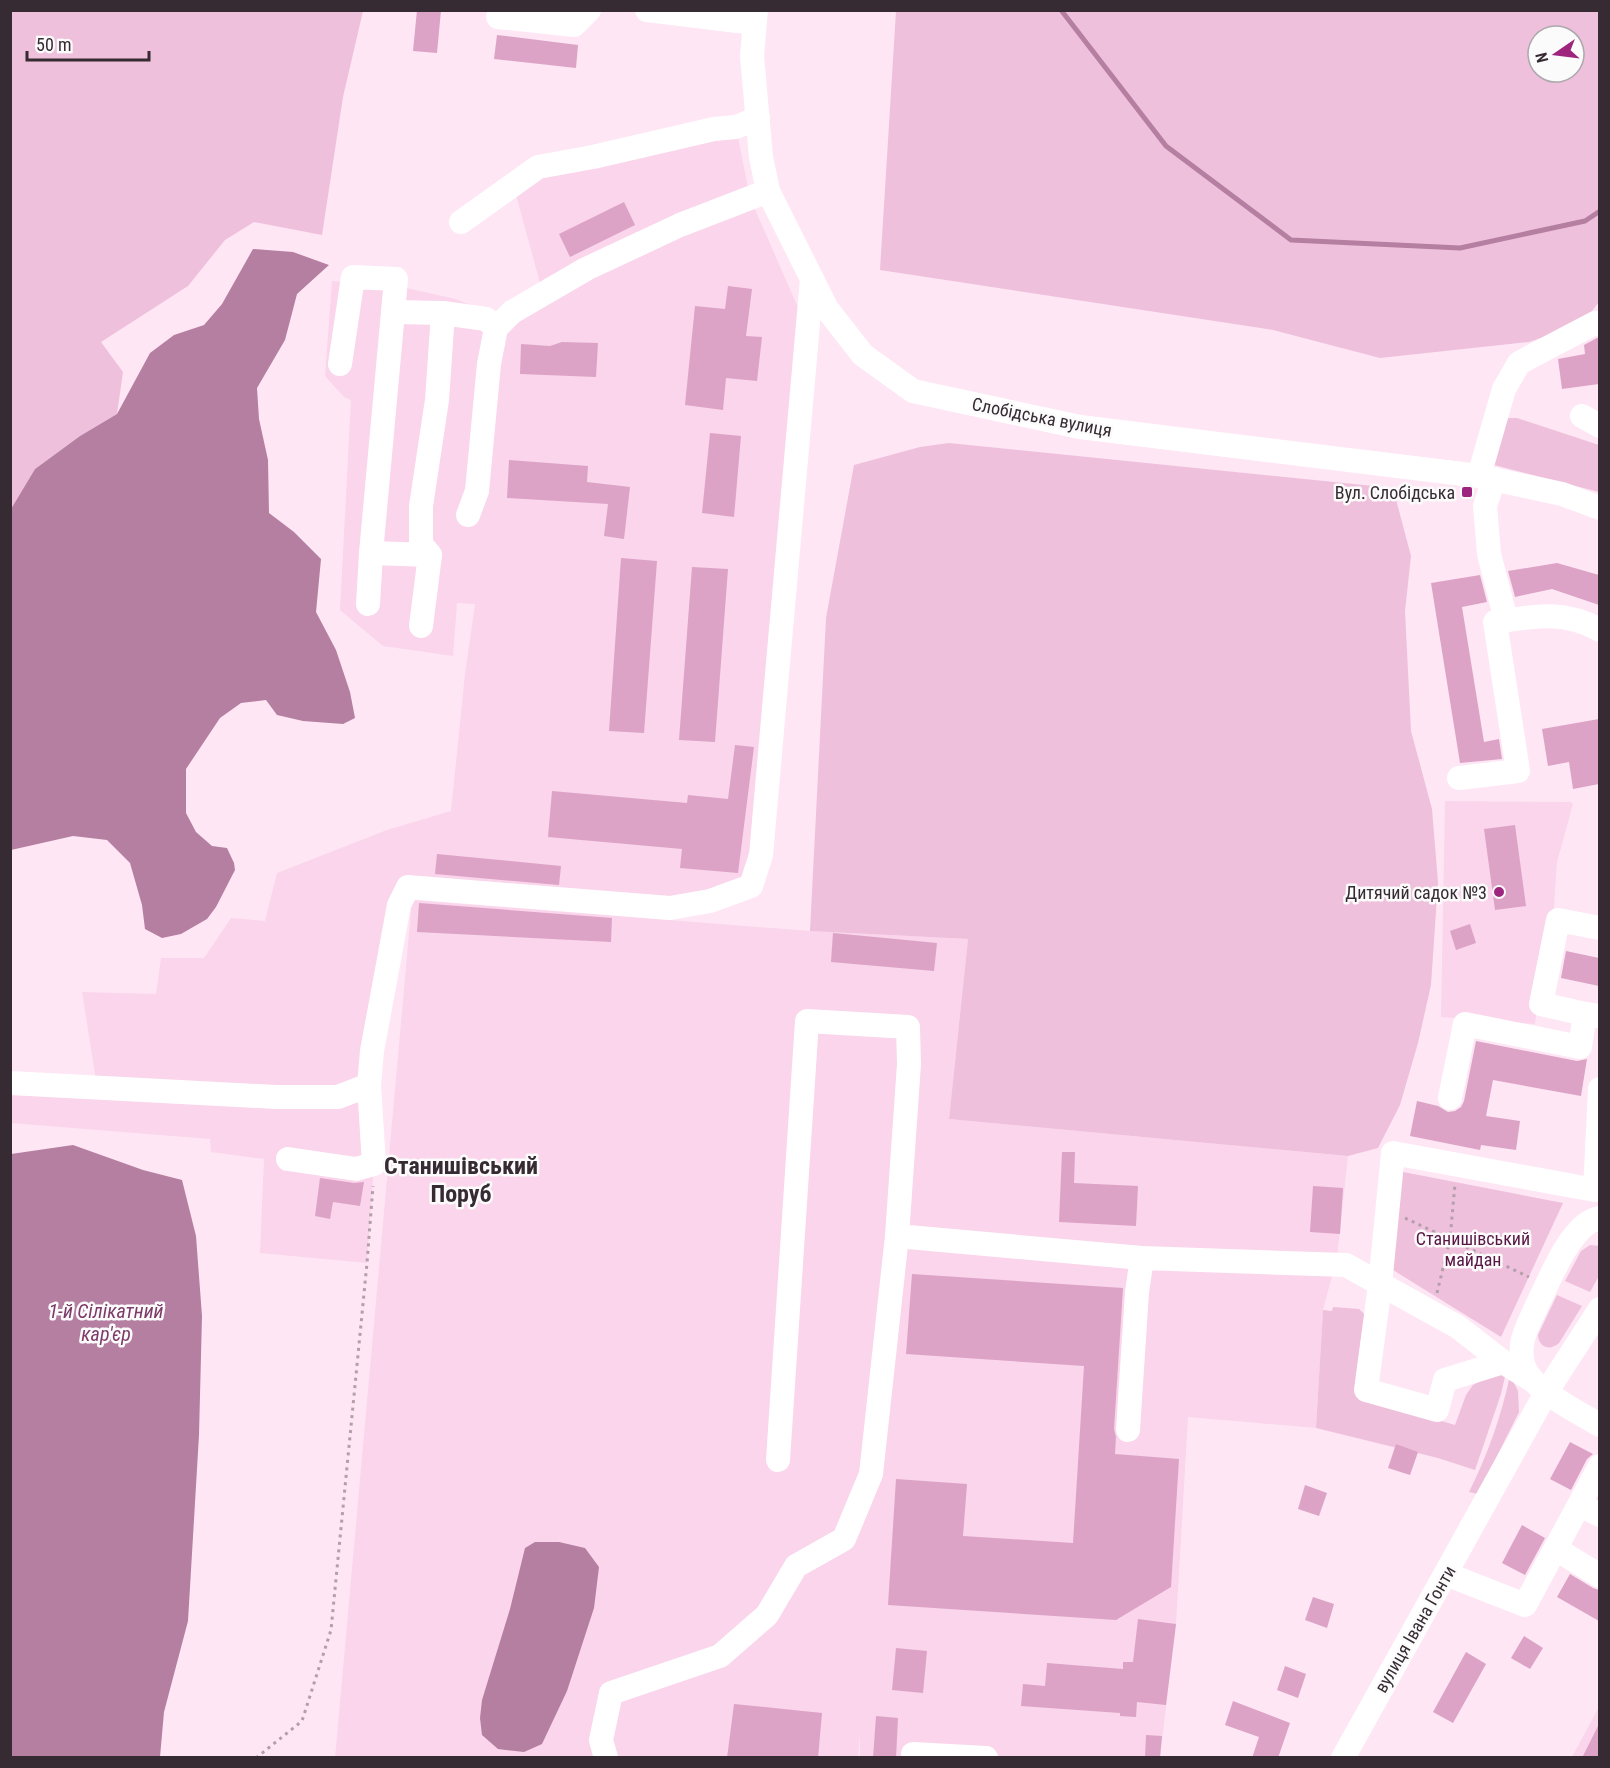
<svg xmlns="http://www.w3.org/2000/svg" width="1610" height="1768" font-family="'Roboto Condensed',sans-serif">
  <rect width="100%" height="100%" fill="#fee6f4"/>
  <!-- built -->
  <g fill="#fad5eb">
    <path d="M736,127L750,198L807,328L751,886L710,901L408,888L372,1051L374,1164L367,1263L260,1253L264,1159L211,1152L210,1139L11,1123L10,1082L97,1087L82,992L156,994L161,958H204L231,918L265,921L277,873L387,830L451,811L465,674L475,604L457,603L453,656L383,646L340,610L351,400L344,397L325,376L332,281L398,286L455,299L515,322L543,294L513,184Z"/>
    <path d="M1445,801L1571,802L1573,804L1557,862L1553,921L1541,973L1535,1024L1441,1017Z"/>
    <path d="M412,900L810,931L968,939L949,1119L1348,1156L1337,1257L1323,1310L1316,1428L1188,1417L1176,1624L1160,1757H860V1734L858,1758H335Z"/>
    <path d="M1599,1707V1757H1572Z"/>
  </g>
  <!-- green -->
  <g fill="#efc0dc" fill-rule="evenodd">
    <path d="M11,11H363L343,97L322,235L254,222L225,240L188,286L101,342L123,372L117,414L80,436L35,469L11,509Z"/>
    <path d="M896,11H1599V302L1582,324L1529,342L1380,358L1273,330L880,270ZM1538,36H1574V72H1538Z"/>
    <path d="M1509,418H1517L1599,445V492L1494,465L1505,420Z"/>
    <path d="M949,443L1393,488L1411,556L1405,611L1411,731L1432,809L1438,882L1431,985L1418,1043L1400,1105L1378,1148L1348,1156L949,1119L968,939L810,931L826,618L854,465L920,447Z"/>
    <path d="M1398,1171L1563,1203L1501,1337L1393,1270Z"/>
    <path d="M1590,1245L1600,1246L1599,1276L1590,1292L1565,1281L1581,1251Z"/>
    <path d="M1557,1295L1582,1306L1559,1343C1550,1351 1539,1348 1538,1335Z"/>
    <path d="M1333,1307L1359,1309L1371,1320L1357,1396L1455,1425L1466,1395L1473,1385L1498,1372H1506L1501,1394L1475,1470L1438,1458L1316,1428L1323,1310L1332,1311Z"/>
    <path d="M1510,1375L1518,1391L1519,1412L1478,1494L1469,1492C1487,1456 1502,1415 1510,1375Z"/>
  </g>
  <!-- water -->
  <g fill="#b57fa1">
    <path d="M253,249L293,252L329,265L297,294L285,340L257,388L259,419L268,460L269,513L294,532L321,559L316,612L336,650L350,692L355,718L343,724L303,721L277,715L266,700L241,703L220,718L186,769V813L196,832L212,846L227,848L234,863L235,870L216,907L207,919L181,934L162,938L145,929L142,905L130,863L107,840L73,836L11,850V509L35,469L80,436L117,414L150,353L174,335L204,325L222,304Z"/>
    <path d="M73,1145L143,1170L182,1180L196,1236L202,1316L199,1435L188,1621L164,1712L160,1757H11V1154Z"/>
    <path d="M559,1542L585,1548L599,1567L594,1608L567,1691L542,1744L524,1752L498,1749L482,1735L480,1718L482,1700L510,1609L525,1548L535,1542Z"/>
  </g>
  <g fill="none" stroke-linecap="round" stroke-linejoin="round">
    <!-- stream -->
    <path stroke="#b57fa1" stroke-width="5" d="M1061,10L1166,146L1291,240L1460,248L1585,221L1600,211"/>
  </g>
  <!-- building -->
  <g fill="#dca3c6">
    <path d="M417,10H441L437,53L413,51Z"/>
    <path d="M497,35L578,45L576,68L494,59Z"/>
    <path d="M624,202L635,225L570,257L559,234Z"/>
    <path d="M728,286L752,289L746,336L762,337L757,381L726,378L723,410L685,405L695,306L725,309Z"/>
    <path d="M1597,338H1599V384L1562,389L1558,359L1585,354L1584,345Z"/>
    <path d="M562,342L598,343L596,377L520,374L521,344L550,346Z"/>
    <path d="M710,433L741,436L734,517L702,513Z"/>
    <path d="M509,460L588,466L587,482L630,487L624,539L604,536L608,504L507,498Z"/>
    <path d="M621,558L657,561L644,733L609,731Z"/>
    <path d="M1557,563L1599,575V605L1552,589L1515,597L1508,571Z"/>
    <path d="M692,567L728,569L715,742L679,740Z"/>
    <path d="M1480,575L1487,602L1462,607L1484,742L1499,739L1502,759L1460,763L1431,583Z"/>
    <path d="M1599,719V784L1573,789L1569,762L1548,766L1542,729Z"/>
    <path d="M735,745L754,747L738,873L680,868L682,849L548,837L552,791L687,803L688,795L728,799Z"/>
    <path d="M1515,825L1526,906L1495,910L1484,829Z"/>
    <path d="M437,854L561,866L559,885L435,874Z"/>
    <path d="M419,903L612,918L611,942L417,932Z"/>
    <path d="M1470,924L1476,943L1456,950L1450,931Z"/>
    <path d="M833,933L937,943L934,971L831,962Z"/>
    <path d="M1566,951L1599,958V986L1561,978Z"/>
    <path d="M1476,1041L1577,1061L1587,1059L1581,1096L1493,1080L1486,1116L1520,1121L1516,1150L1481,1145L1480,1150L1410,1136L1417,1101L1438,1106L1448,1112L1455,1111L1461,1107L1464,1101Z"/>
    <path d="M1062,1152H1075L1074,1183L1138,1186L1136,1226L1059,1222Z"/>
    <path d="M320,1178L354,1183L364,1182L360,1206L333,1202L330,1219L315,1216Z"/>
    <path d="M1313,1186L1343,1188L1340,1234L1310,1232Z"/>
    <path d="M912,1274L1123,1288L1114,1429L1116,1437L1115,1454L1179,1459L1171,1587L1116,1620L888,1605L896,1479L967,1484L963,1536L1073,1543L1084,1366L906,1354Z"/>
    <path d="M1570,1442L1593,1454L1587,1459L1571,1490L1550,1479Z"/>
    <path d="M1396,1444L1418,1452L1410,1475L1388,1468Z"/>
    <path d="M1305,1485L1327,1493L1319,1516L1298,1509Z"/>
    <path d="M1522,1525L1545,1538L1525,1575L1502,1563Z"/>
    <path d="M1570,1574L1593,1588L1599,1590V1621L1557,1597Z"/>
    <path d="M1313,1597L1334,1604L1327,1628L1305,1620Z"/>
    <path d="M1138,1619L1176,1624L1166,1705L1137,1702L1136,1717L1120,1716V1713L1021,1706L1023,1684L1045,1686L1047,1663L1123,1669V1662H1133Z"/>
    <path d="M1524,1636L1543,1648L1530,1669L1511,1658Z"/>
    <path d="M896,1648L927,1651L923,1693L892,1690Z"/>
    <path d="M1466,1652L1486,1664L1453,1723L1433,1712Z"/>
    <path d="M1285,1666L1306,1674L1298,1698L1277,1690Z"/>
    <path d="M1233,1701L1290,1723L1278,1758H1252L1259,1737L1225,1725Z"/>
    <path d="M734,1704L822,1713L818,1758H727Z"/>
    <path d="M876,1716L898,1718L896,1758H873Z"/>
    <path d="M1599,1724V1758H1582Z"/>
    <path d="M1146,1735L1162,1736L1160,1758H1145Z"/>
  </g>
  <g fill="none" stroke-linecap="round" stroke-linejoin="round">
    <!-- path -->
    <g stroke="#b29faa" stroke-width="3" stroke-dasharray="3 4.5" stroke-linecap="butt">
      <path d="M1405,1218L1529,1277"/>
      <path d="M1437,1293L1450,1239L1455,1184"/>
      <path d="M256,1758L302,1721L331,1630L367,1263L373,1186"/>
    </g>
    <!-- minor -->
    <g stroke="#fff" stroke-width="24">
      <path d="M647,10L754,23"/>
      <path d="M756,10L752,56L761,157L768,191L827,309L863,355L913,391L1080,427L1479,476L1562,494L1600,508"/>
      <path d="M498,17L574,25L589,10"/>
      <path d="M461,222L538,167L593,157L714,129L736,127L758,118"/>
      <path d="M340,364L353,277L396,279L393,312"/>
      <path d="M1582,416L1600,426"/>
      <path d="M1479,476L1504,389L1519,363L1595,323L1600,324"/>
      <path d="M1494,479L1485,506L1489,554L1506,620"/>
      <path d="M468,515L477,491L489,364L496,328L512,312L586,269L680,225L768,191"/>
      <path d="M371,553L393,312L443,313"/>
      <path d="M368,604L371,553L430,555"/>
      <path d="M421,626L430,555L421,544V506L437,400L443,313L486,319L496,328"/>
      <path d="M1459,778L1518,771L1495,622C1535,616 1563,610 1600,630"/>
      <path d="M1585,1014L1541,1004L1558,920L1600,928"/>
      <path d="M10,1083L276,1097H338L369,1085"/>
      <path d="M1450,1098L1465,1024L1580,1047L1585,1014L1600,1016"/>
      <path d="M288,1159L356,1169L374,1164L369,1085L372,1051L399,905L408,887L670,908L710,901L751,886L761,855L812,279"/>
      <path d="M1600,1218C1572,1222 1550,1279 1539,1301C1533,1315 1524,1330 1522,1344C1521,1352 1521,1359 1524,1367C1532,1389 1579,1413 1600,1425"/>
      <path d="M1503,1362L1445,1380L1437,1410L1366,1390L1380,1285L1393,1153L1595,1190L1600,1089"/>
      <path d="M1128,1430L1137,1292L1142,1258L1346,1265L1458,1327L1503,1362L1532,1380"/>
      <path d="M778,1460L807,1021L908,1027L909,1064L897,1236L1142,1258"/>
      <path d="M1580,1505L1600,1515"/>
      <path d="M1556,1549L1600,1576"/>
      <path d="M1446,1574L1525,1605L1600,1466"/>
      <path d="M913,1754L986,1758"/>
      <path d="M606,1758L601,1740L611,1693L720,1656L767,1615L796,1566L844,1539L871,1474L897,1236"/>
      <path d="M1343,1758L1547,1391L1600,1309"/>
    </g>
  </g>
  <!-- markers -->
  <g fill="#9e257d" stroke="#fbfbfb" stroke-width="2">
    <rect x="1461" y="486" width="12" height="12" rx="3"/>
    <circle cx="1499" cy="892" r="6"/>
  </g>
  <g text-anchor="middle" dominant-baseline="central" stroke-width="5" stroke-linejoin="round" paint-order="stroke">
    <!-- street labels -->
    <g font-size="18" fill="#362b32" stroke="#fbfbfb">
      <text transform="translate(1042 417) rotate(11)">Слобідська вулиця</text>
      <text transform="translate(1415 1629) rotate(-60)">вулиця Івана Гонти</text>
    </g>
    <!-- poi labels -->
    <g font-size="18" fill="#362b32" stroke="#fbfbfb" text-anchor="end">
      <text x="1455" y="492">Вул. Слобідська</text>
      <text x="1487" y="892">Дитячий садок №3</text>
    </g>
    <!-- park labels -->
    <g font-size="18" fill="#581645" stroke="#fbfbfb">
      <text x="1473" y="1238">Станишівський<tspan x="1473" dy="21">майдан</tspan></text>
    </g>
    <!-- water labels -->
    <g font-size="20" font-style="italic" fill="#7e3a68" stroke="#fbfbfb">
      <text x="106" y="1311">1-й Сілікатний<tspan x="106" dy="23">кар'єр</tspan></text>
    </g>
    <!-- district labels -->
    <g font-size="24" font-weight="bold" fill="#362b32" stroke="#fbfbfb">
      <text x="461" y="1166">Станишівський<tspan x="461" dy="28">Поруб</tspan></text>
    </g>
  </g>
  <!-- border -->
  <rect width="1610" height="1768" fill="none" stroke="#362b32" stroke-width="24"/>
  <!-- north arrow -->
  <g transform="translate(1556 54) rotate(256)"><circle r="28" fill="#fbfbfb" stroke="#aca8ab" stroke-width="1.5"/>
  <path d="M0-4.5L10 22L0 15L-10 22Z" fill="#9e257d"/>
  <text y="-9" font-size="16" font-weight="bold" text-anchor="middle" fill="#362b32">N</text>
  </g>
  <!-- scale -->
  <path d="M27 51v9h122v-9" fill="none" stroke="#362b32" stroke-width="3"/>
  <text x="36" y="51" font-size="18" fill="#362b32" stroke="#fbfbfb" stroke-width="4.5" paint-order="stroke">50 m</text>
</svg>
